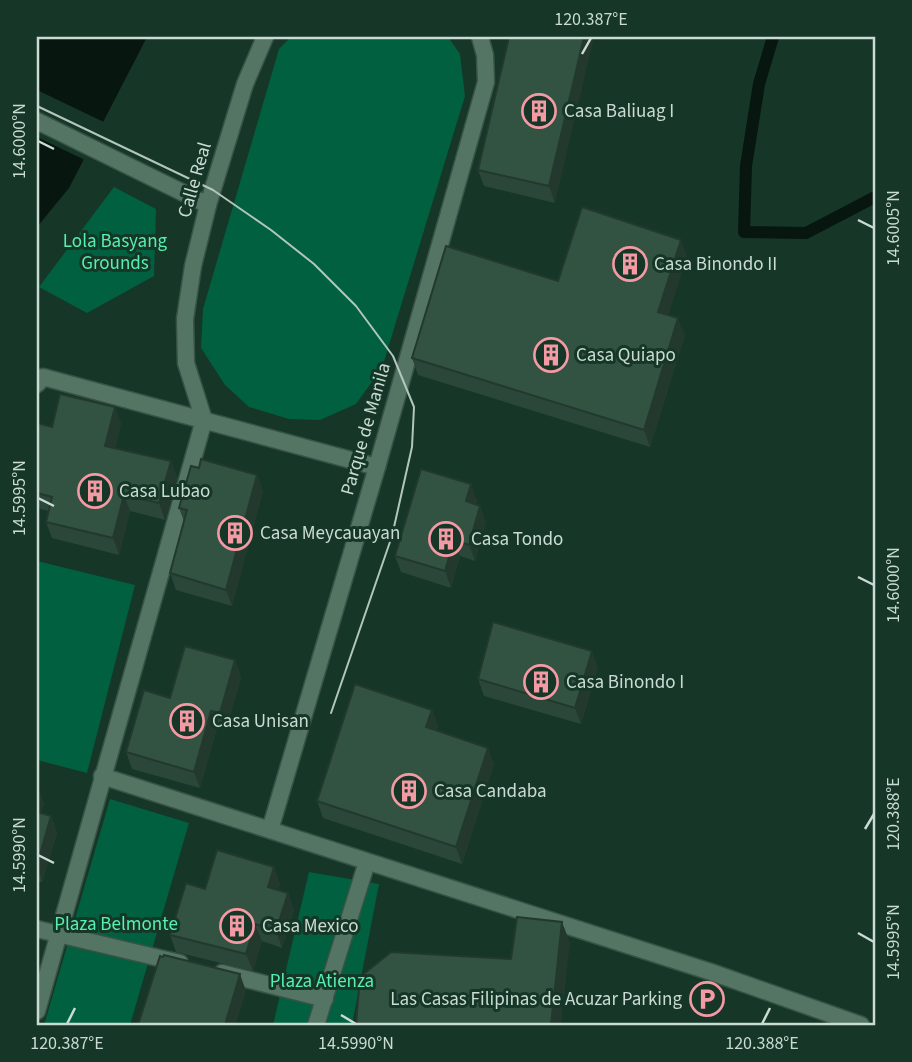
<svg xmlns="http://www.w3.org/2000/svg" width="912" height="1062" font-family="'Source Sans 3',sans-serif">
  <rect width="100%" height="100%" fill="#163627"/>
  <!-- green -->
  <g fill="#006040">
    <path d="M291,37H448L460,54L465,96L382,368L356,404L320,420L289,419L249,407L225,385L201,348L203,309L279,49Z"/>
    <path d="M114,187L156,209L154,276L87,313L39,287Z"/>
    <path d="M37,561L135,585L87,773L37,760Z"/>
    <path d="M110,799L189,823L130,1025H44Z"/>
    <path d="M309,872L379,884L352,1025H273Z"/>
  </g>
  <!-- water -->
  <path fill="#07160f" d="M37,37H147L69,188L37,227Z"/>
  <!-- pier -->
  <path fill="#163627" d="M37,90L106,123L87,161L37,137Z"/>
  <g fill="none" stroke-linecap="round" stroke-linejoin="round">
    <!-- stream -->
    <path stroke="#07160f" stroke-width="12" d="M773,37L759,84L746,166L744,232L806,233L875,197"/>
    <!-- lane casing -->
    <g stroke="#385246" stroke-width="19">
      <g id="lane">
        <path d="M37,121L208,205"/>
        <path d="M37,384L43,377L377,467"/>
        <path d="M102,776L711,972L861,1025"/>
        <path d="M270,830L377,467L486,82L485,55L480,37"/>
        <path d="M37,929L180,963"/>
        <path d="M222,973L325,999"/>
        <path d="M37,1011L204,420L186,363L185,319L193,266L208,205L245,84L265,37"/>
        <path d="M316,1025L367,862"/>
      </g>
    </g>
    <!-- lane -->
    <use href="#lane" stroke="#547564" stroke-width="16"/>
    <!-- tram -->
    <path stroke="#b3c6bd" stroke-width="2" d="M37,106L213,190L271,230L314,264L356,306L393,356L414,407L412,447L392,536L331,713"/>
  </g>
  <!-- wall -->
  <g fill="#2b4739">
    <path d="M509,37L555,203L484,186L478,170Z"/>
    <path d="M687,256L668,315L685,335L650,447L418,375L412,358L558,281Z"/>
    <path d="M115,407L121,424L115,448L171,461L177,478L165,520L130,511L119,555L52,538L46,522L48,511L37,508V423L52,427Z"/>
    <path d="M199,468L257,475L263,491L232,606L176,590L170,573L184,521L179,508Z"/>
    <path d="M477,500L476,504L486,522L475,561L460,556L451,588L401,572L395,556Z"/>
    <path d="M235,660L241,677L226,730L217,728L200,788L132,769L126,752L170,698Z"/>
    <path d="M598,667L581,724L484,696L478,679Z"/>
    <path d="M432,710L438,726L436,731L494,764L462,864L323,818L317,801Z"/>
    <path d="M37,786L44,803L41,813L51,816L57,833L42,882L37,881Z"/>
    <path d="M280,884L278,890L288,893L294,910L282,948L262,941L253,971L176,952L170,935L205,889Z"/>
  </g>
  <!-- shaded-wall -->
  <g fill="#23392e">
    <path d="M584,37H594L555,203L549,186Z"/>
    <path d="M681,240L687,256L664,329L658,312Z"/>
    <path d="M678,318L685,335L650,447L644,430Z"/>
    <path d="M115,407L121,424L112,462L105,446Z"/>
    <path d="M171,461L177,478L165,520L159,503Z"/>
    <path d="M257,475L263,491L232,606L226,590Z"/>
    <path d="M471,484L477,500L472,518L466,501Z"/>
    <path d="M124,495L130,511L119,555L113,538Z"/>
    <path d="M480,506L486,522L475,561L469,545Z"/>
    <path d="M454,540L460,556L451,588L445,571Z"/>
    <path d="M592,651L598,667L581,724L575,708Z"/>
    <path d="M235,660L241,677L226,730L220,713Z"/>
    <path d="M432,710L438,726L432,744L426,727Z"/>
    <path d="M211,711L217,728L200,788L194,772Z"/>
    <path d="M488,748L494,764L462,864L456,847Z"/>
    <path d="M38,787L44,803L37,827V791Z"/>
    <path d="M51,816L57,833L42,882L37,865Z"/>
    <path d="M274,867L280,884L274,904L268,887Z"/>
    <path d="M288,893L294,910L282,948L276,931Z"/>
    <path d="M562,922L570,943L561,1025H551Z"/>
    <path d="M255,924L262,941L253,971L246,954Z"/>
    <path d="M240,974L246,991L236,1025H225Z"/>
  </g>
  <!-- building -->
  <g fill="#325242" stroke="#23392e" stroke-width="2">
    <path d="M509,37H584L549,186L478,170Z"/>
    <path d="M582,207L681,240L658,312L678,318L644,430L412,358L446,246L558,281Z"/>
    <path d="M60,394L115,407L105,446L171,461L159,503L124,495L113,538L46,522L52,497L37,493V423L52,427Z"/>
    <path d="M201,459L257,475L226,590L170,573L187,510L179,508L191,466L199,468Z"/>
    <path d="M421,469L471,484L466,501L480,506L469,545L454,540L445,571L395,556Z"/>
    <path d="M493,622L592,651L575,708L478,679Z"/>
    <path d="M185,646L235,660L220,713L211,711L194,772L126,752L144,690L170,698Z"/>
    <path d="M355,684L432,710L426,727L488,748L456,847L317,801Z"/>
    <path d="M37,812L51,816L37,865Z"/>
    <path d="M217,850L274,867L268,887L288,893L276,931L255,924L246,954L170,935L186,883L205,889Z"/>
    <path d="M517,917L562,922L551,1025H356L360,977L391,952L511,959Z"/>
    <path d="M164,955L240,974L225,1025H138L160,956L163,957Z"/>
  </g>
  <!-- ticks -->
  <path fill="none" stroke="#c9dbd2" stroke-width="2.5" d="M582,54L591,38M38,141L54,149M858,220L874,228M38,498L54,506M858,577L874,585M865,829L874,814M38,855L54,863M858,933L874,942M341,1015L356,1024M67,1024L75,1008M762,1024L770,1008"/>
  <!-- icons -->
  <defs>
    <g id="building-ring" transform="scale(1.75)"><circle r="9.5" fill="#163627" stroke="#f49aa5" stroke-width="1.5"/><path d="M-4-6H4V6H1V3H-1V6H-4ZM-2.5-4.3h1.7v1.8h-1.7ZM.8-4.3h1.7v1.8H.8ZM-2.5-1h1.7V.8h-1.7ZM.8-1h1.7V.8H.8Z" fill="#f49aa5"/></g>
    <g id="parking-ring" transform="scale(1.75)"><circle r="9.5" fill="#163627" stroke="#f49aa5" stroke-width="1.5"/><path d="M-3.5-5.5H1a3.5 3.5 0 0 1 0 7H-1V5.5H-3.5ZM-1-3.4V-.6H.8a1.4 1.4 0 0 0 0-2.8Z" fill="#f49aa5"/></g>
  </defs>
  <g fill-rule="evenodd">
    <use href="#building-ring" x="539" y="111"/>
    <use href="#building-ring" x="630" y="264"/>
    <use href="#building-ring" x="551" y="355"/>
    <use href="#building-ring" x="95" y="491"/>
    <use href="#building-ring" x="235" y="533"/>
    <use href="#building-ring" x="446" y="539"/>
    <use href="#building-ring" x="541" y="682"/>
    <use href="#building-ring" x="187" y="721"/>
    <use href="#building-ring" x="409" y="791"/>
    <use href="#building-ring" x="237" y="926"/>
    <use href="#parking-ring" x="707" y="999"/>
  </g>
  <g text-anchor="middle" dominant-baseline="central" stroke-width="6" stroke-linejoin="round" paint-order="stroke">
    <!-- poi labels -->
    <g font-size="19" fill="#c9dbd2" stroke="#163627" text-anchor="start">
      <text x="564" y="111">Casa Baliuag I</text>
      <text x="654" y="264">Casa Binondo II</text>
      <text x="576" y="355">Casa Quiapo</text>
      <text x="119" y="491">Casa Lubao</text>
      <text x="260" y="533">Casa Meycauayan</text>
      <text x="471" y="539">Casa Tondo</text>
      <text x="566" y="682">Casa Binondo I</text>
      <text x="212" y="721">Casa Unisan</text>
      <text x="434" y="791">Casa Candaba</text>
      <text x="262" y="926">Casa Mexico</text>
      <text x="682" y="999" text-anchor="end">Las Casas Filipinas de Acuzar Parking</text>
    </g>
    <!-- street labels -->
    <g font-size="19" fill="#c9dbd2" stroke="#163627">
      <text transform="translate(195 180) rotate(-74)">Calle Real</text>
      <text transform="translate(366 429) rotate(-74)">Parque de Manila</text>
    </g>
    <!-- park labels -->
    <g font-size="19" fill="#56f0b0" stroke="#163627">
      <text x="115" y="241">Lola Basyang<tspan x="115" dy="22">Grounds</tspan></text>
      <text x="116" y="924">Plaza Belmonte</text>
      <text x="322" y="981">Plaza Atienza</text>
    </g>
  </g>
  <!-- border -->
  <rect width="912" height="1062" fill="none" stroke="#163627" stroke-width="77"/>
  <rect x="38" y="38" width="836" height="986" fill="none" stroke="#c9dbd2" stroke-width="2.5"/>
  <g font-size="18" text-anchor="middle" fill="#c9dbd2">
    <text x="591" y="25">120.387°E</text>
    <text transform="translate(19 141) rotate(-90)" y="6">14.6000°N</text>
    <text transform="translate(893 228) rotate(-90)" y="6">14.6005°N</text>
    <text transform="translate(19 498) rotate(-90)" y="6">14.5995°N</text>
    <text transform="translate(893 585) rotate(-90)" y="6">14.6000°N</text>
    <text transform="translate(893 814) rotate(-90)" y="6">120.388°E</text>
    <text transform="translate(19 855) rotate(-90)" y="6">14.5990°N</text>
    <text transform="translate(893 942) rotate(-90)" y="6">14.5995°N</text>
    <text x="67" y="1049">120.387°E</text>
    <text x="356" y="1049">14.5990°N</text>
    <text x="762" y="1049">120.388°E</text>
  </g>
</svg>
